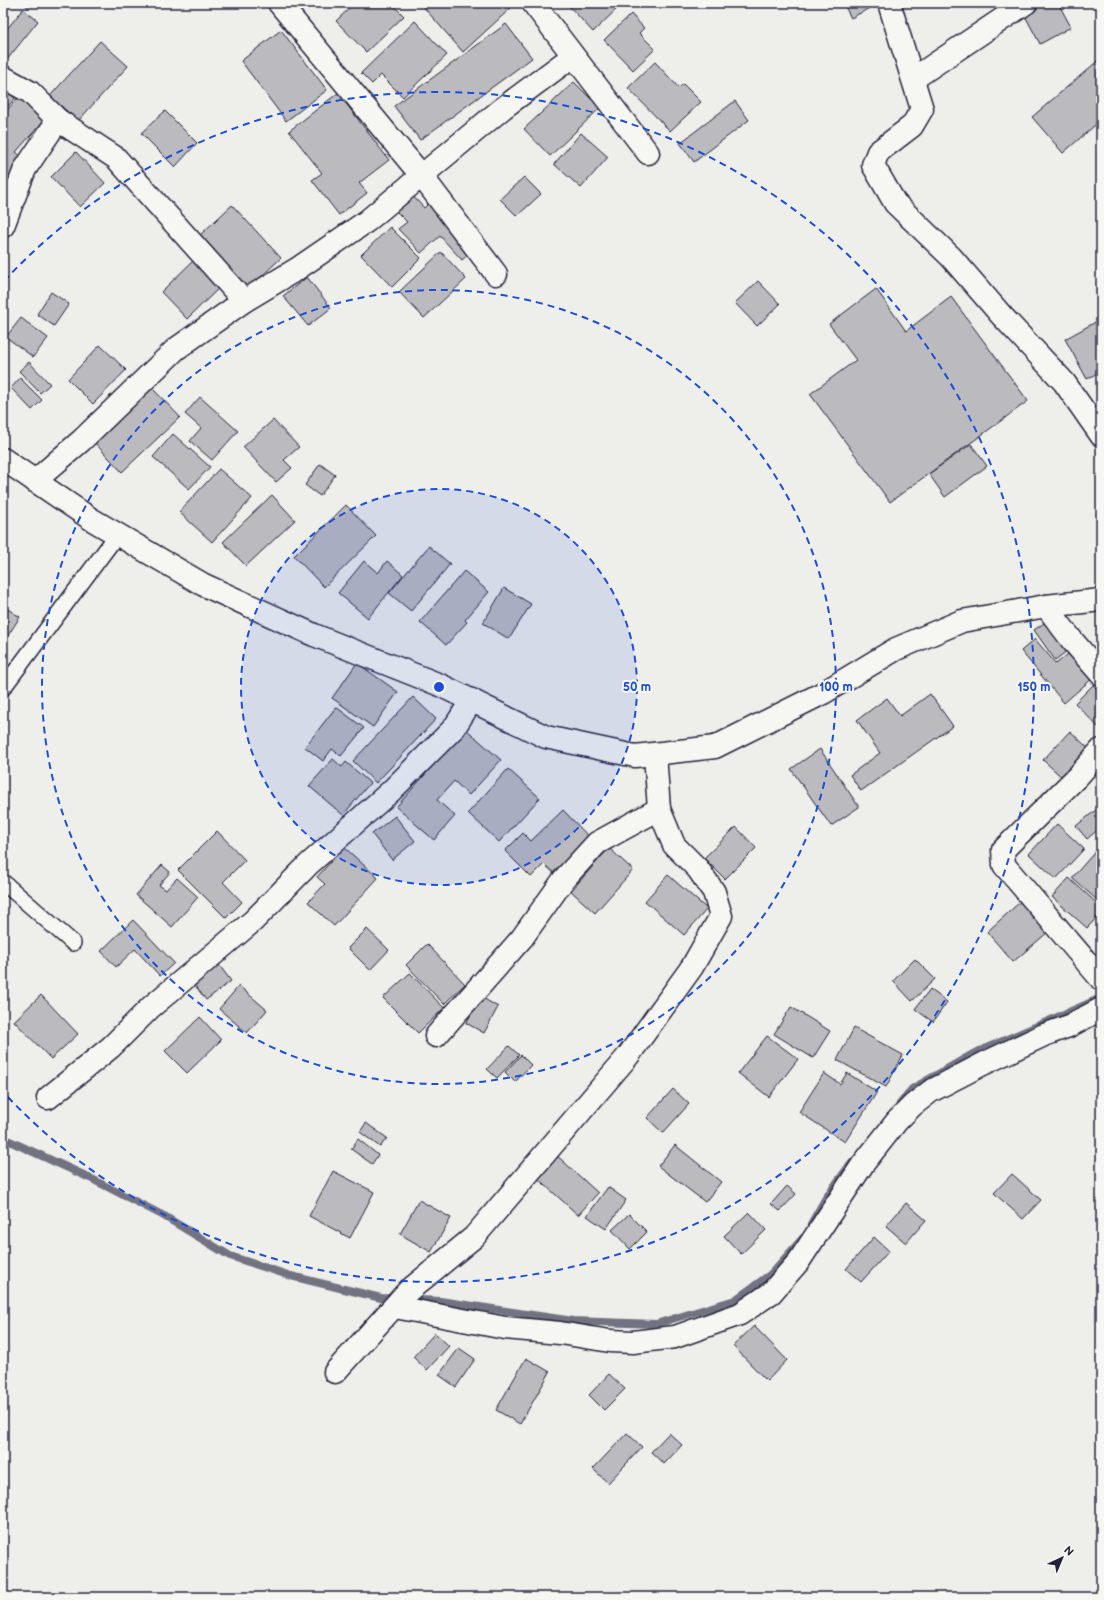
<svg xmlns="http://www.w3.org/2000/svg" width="1104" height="1600" font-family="'Balsamiq Sans',sans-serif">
  <rect width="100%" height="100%" fill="#eeeeeb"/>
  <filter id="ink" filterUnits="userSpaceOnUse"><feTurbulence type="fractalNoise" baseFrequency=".025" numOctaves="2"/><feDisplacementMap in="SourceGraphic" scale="8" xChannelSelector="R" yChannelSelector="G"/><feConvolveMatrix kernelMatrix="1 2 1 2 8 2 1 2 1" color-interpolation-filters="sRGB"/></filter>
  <g filter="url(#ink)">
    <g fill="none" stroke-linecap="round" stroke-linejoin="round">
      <!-- stream -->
      <g stroke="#727281" stroke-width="8">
        <path d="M900,1104L912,1089L973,1054L1101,998"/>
        <path d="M3,1138L90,1178L164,1216L230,1256L291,1276L381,1298L440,1301L573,1321L656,1324L735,1300L771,1274L803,1238"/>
        <path d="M811,1224L827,1196L852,1162"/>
      </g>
    </g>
    <!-- building -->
    <g fill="#bbbbbf" stroke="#22223b">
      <path d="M24,3H35L28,8Z"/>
      <path d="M355,3H391L404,16L366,52L336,21Z"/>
      <path d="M420,3H510L513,6L463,52Z"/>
      <path d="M572,3H623L593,32L569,6Z"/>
      <path d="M843,3H879L851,18Z"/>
      <path d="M1039,3H1058L1071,27L1040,44L1023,12Z"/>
      <path d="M23,9L38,21L6,61L3,58V34Z"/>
      <path d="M631,14L644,28L639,33L655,49L633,70L604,40Z"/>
      <path d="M415,21L447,55L403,97L381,75L372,84L361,73Z"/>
      <path d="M506,24L532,58L420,140L394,106Z"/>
      <path d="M281,30L327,90L286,121L241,61Z"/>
      <path d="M100,41L128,66L78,121L50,96Z"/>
      <path d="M1101,58V120L1063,153L1032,117Z"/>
      <path d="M655,62L679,88L683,84L701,102L670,131L628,88Z"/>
      <path d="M574,82L600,108L550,156L524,129Z"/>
      <path d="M3,88L15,98L3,112Z"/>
      <path d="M338,93L389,160L359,183L367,193L339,215L312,180L322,173L289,131Z"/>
      <path d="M20,95L46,118L16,152L25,160L3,185V115Z"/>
      <path d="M735,101L749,120L694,162L680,143Z"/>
      <path d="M165,111L197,143L175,167L141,133Z"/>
      <path d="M581,133L608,157L581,188L554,164Z"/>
      <path d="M76,152L105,183L80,207L51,177Z"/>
      <path d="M524,177L541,194L517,216L500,199Z"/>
      <path d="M413,196L424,208L429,203L473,250L462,260L440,236L421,253L398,229L407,222L396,211Z"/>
      <path d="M232,205L281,258L248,289L199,236Z"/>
      <path d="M390,227L421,258L392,287L361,255Z"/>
      <path d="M441,252L466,279L424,318L399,292Z"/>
      <path d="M196,258L222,285L187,319L161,292Z"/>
      <path d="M307,277L331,308L308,326L283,296Z"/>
      <path d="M758,281L780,304L757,326L735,303Z"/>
      <path d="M876,289L906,331L951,297L1028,401L890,502L810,394L856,360L829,324Z"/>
      <path d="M51,292L69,304L54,326L37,314Z"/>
      <path d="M21,318L48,338L33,357L6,337Z"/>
      <path d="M1101,319V371L1087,379L1065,339Z"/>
      <path d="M100,345L126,370L93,404L68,379Z"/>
      <path d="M29,362L50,384L40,393L19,371Z"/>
      <path d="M20,378L42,400L32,410L11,388Z"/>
      <path d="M151,387L180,417L122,472L94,442Z"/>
      <path d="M200,397L238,431L212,460L190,441L201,428L185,414Z"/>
      <path d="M273,420L299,447L284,460L292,468L276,482L243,447Z"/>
      <path d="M173,434L210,467L189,489L153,457Z"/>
      <path d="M971,444L987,466L945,497L929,474Z"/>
      <path d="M320,464L335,475L320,496L305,485Z"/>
      <path d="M219,469L252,498L212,542L179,512Z"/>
      <path d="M272,495L295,520L246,566L223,542Z"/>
      <path d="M346,505L376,536L324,587L294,556Z"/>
      <path d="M429,546L450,564L411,611L389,593Z"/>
      <path d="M364,561L378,573L387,561L403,575L368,618L338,593Z"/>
      <path d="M464,571L489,592L465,620L467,622L446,645L420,622Z"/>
      <path d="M504,588L531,604L509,639L483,623Z"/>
      <path d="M3,606L20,617L3,643Z"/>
      <path d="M1050,619L1071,648L1055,660L1034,630Z"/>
      <path d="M1035,639L1056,664L1073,650L1095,676L1064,703L1021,651Z"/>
      <path d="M357,663L398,692L373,727L332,698Z"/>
      <path d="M1093,685L1101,693L1100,729L1075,703Z"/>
      <path d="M930,694L953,726L861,791L850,775L880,753L857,720L887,698L900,716Z"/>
      <path d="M413,697L436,719L376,783L353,761Z"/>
      <path d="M336,707L364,728L341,756L332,749L323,761L305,747Z"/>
      <path d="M466,729L501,760L469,795L454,781L437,800L455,816L434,840L396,807Z"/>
      <path d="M1070,731L1091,751L1065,780L1043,760Z"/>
      <path d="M820,749L859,807L831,826L791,769Z"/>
      <path d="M333,759L342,767L346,762L370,783L343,815L309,786Z"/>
      <path d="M508,769L540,798L499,842L468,813Z"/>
      <path d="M1101,806V827L1087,839L1076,826Z"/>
      <path d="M563,810L593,841L557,876L544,864L531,877L505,851L523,833L531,841Z"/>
      <path d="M395,816L415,841L392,860L372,834Z"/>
      <path d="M1057,824L1084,849L1056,879L1029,854Z"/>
      <path d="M736,827L756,848L725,879L704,858Z"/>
      <path d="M217,831L245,860L223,882L242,902L226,918L178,870Z"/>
      <path d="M1101,845V896L1097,900L1072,878Z"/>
      <path d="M344,847L378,878L334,926L308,902L325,884L317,877Z"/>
      <path d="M609,848L633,870L595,913L571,891Z"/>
      <path d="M162,865L170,872L159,885L166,890L177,878L198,897L172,927L136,895Z"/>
      <path d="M668,875L707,909L684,935L645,901Z"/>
      <path d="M1069,878L1101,907V913L1087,928L1052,897Z"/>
      <path d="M1021,901L1048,932L1013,962L987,932Z"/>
      <path d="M133,920L174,963L160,976L135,949L116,967L101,951Z"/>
      <path d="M367,929L389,950L370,970L348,948Z"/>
      <path d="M427,944L465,984L444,1004L406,965Z"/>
      <path d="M213,957L231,981L206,1000L188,976Z"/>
      <path d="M915,959L935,979L912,1001L893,981Z"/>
      <path d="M410,973L444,1008L418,1033L383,998Z"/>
      <path d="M239,986L267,1010L247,1033L219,1009Z"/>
      <path d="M930,989L947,1002L933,1022L915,1009Z"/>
      <path d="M41,995L78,1034L51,1059L14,1021Z"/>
      <path d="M481,997L498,1007L484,1033L466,1023Z"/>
      <path d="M791,1007L830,1031L813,1058L774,1034Z"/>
      <path d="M200,1017L221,1040L187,1073L165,1051Z"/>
      <path d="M854,1028L903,1055L886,1087L837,1060Z"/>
      <path d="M767,1036L798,1059L769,1097L738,1073Z"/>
      <path d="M509,1046L519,1055L497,1078L487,1069Z"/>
      <path d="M521,1055L531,1065L515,1082L505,1072Z"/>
      <path d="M824,1073L840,1084L847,1073L877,1092L845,1142L799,1112Z"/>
      <path d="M673,1089L689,1104L663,1133L647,1118Z"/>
      <path d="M366,1123L387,1138L380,1147L360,1132Z"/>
      <path d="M358,1139L378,1155L372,1164L351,1149Z"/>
      <path d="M675,1145L721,1182L705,1202L658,1166Z"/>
      <path d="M554,1153L598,1193L578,1215L534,1175Z"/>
      <path d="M333,1171L374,1192L350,1238L309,1216Z"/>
      <path d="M1012,1174L1041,1200L1023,1219L994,1193Z"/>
      <path d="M787,1186L796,1194L780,1211L771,1204Z"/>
      <path d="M608,1187L626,1200L606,1229L587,1216Z"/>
      <path d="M419,1200L451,1218L431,1252L400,1234Z"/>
      <path d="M906,1203L926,1220L906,1243L886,1226Z"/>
      <path d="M749,1212L766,1230L741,1254L724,1236Z"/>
      <path d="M629,1214L647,1232L630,1249L612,1230Z"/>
      <path d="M874,1237L889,1251L861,1282L846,1269Z"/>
      <path d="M754,1326L787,1360L767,1381L733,1346Z"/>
      <path d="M435,1333L449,1346L427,1370L413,1357Z"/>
      <path d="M459,1348L475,1359L456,1387L439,1375Z"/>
      <path d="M526,1358L550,1372L520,1424L496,1410Z"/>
      <path d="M609,1374L625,1389L604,1410L589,1395Z"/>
      <path d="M627,1433L642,1447L608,1483L593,1469Z"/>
      <path d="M669,1433L682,1445L664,1464L651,1452Z"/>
    </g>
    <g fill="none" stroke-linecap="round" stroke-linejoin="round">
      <!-- lane casing -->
      <g stroke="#22223b" stroke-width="18">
        <g id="lane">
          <path d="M3,688L117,535"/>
          <path d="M3,882L73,943"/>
        </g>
      </g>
      <!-- street casing -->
      <g stroke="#22223b" stroke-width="25">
        <g id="street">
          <path d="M279,3L421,175L496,274"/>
          <path d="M533,3L648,153"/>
          <path d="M889,3L922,109L912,126L878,152L873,165L895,203L951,257L1002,316L1064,382L1101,435"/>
          <path d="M3,77L30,92L58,120L25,169L3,226"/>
          <path d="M913,79L1026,3"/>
          <path d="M58,120L116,158L244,301"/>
          <path d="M35,481L82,440L176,349L244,301L297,269L367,221L503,108L573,56"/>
          <path d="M1046,606L1071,639L1101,674"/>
          <path d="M1101,750L1078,776L1003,850L1004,865L1101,979"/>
          <path d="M436,1036L522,938L564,879L597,843L659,809"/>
          <path d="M48,1098L111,1047L151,1007L253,921L309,864L391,791L454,728L472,700"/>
          <path d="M395,1307L505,1328L560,1333L610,1341L633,1342L675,1337L740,1314L771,1293L799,1261L863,1164L897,1121L913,1105L931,1091L983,1064L1044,1035L1069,1026L1101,1009"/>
          <path d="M335,1372L407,1292L474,1237L628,1056L692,967L721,916L714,892L698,869L674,845L659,809L655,754"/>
        </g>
      </g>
      <!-- secondary casing -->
      <g stroke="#22223b" stroke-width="25">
        <path id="secondary" d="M3,459L91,519L204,585L314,635L440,685L546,737L635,756L715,747L823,693L896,649L962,621L1046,606L1101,600"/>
      </g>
      <!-- lane -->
      <use href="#lane" stroke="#f6f6f2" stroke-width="15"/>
      <!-- street -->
      <use href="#street" stroke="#f6f6f2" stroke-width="22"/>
      <!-- secondary -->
      <use href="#secondary" stroke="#f6f6f2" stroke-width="22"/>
    </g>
  </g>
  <!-- distance rings -->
  <circle cx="439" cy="687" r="198" fill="#1d4ed8" fill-opacity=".12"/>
  <g fill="none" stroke="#1d4ed8" stroke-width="2" stroke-dasharray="7 5">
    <circle cx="439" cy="687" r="198"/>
    <circle cx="439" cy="687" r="397"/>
    <path d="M4 281A595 595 0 1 1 4 1093"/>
  </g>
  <circle cx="439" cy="687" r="6" fill="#1d4ed8" stroke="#f6f6f2" stroke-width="2"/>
  <g font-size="12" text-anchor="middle" font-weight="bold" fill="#1d4ed8" stroke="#f6f6f2" stroke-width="4" stroke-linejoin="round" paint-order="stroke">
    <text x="637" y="691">50 m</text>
    <text x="836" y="691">100 m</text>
    <text x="1034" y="691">150 m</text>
  </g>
  <!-- margin -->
  <rect width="1104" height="1600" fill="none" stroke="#f6f6f2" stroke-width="16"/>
  <rect x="8" y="8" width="1088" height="1584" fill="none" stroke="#22223b" stroke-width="1.5" filter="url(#ink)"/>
  <!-- north arrow -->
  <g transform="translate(1062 1558) rotate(44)" stroke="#f6f6f2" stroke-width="3" paint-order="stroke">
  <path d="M0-3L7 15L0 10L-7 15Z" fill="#22223b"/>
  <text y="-6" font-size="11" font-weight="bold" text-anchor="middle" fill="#22223b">N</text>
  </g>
</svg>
